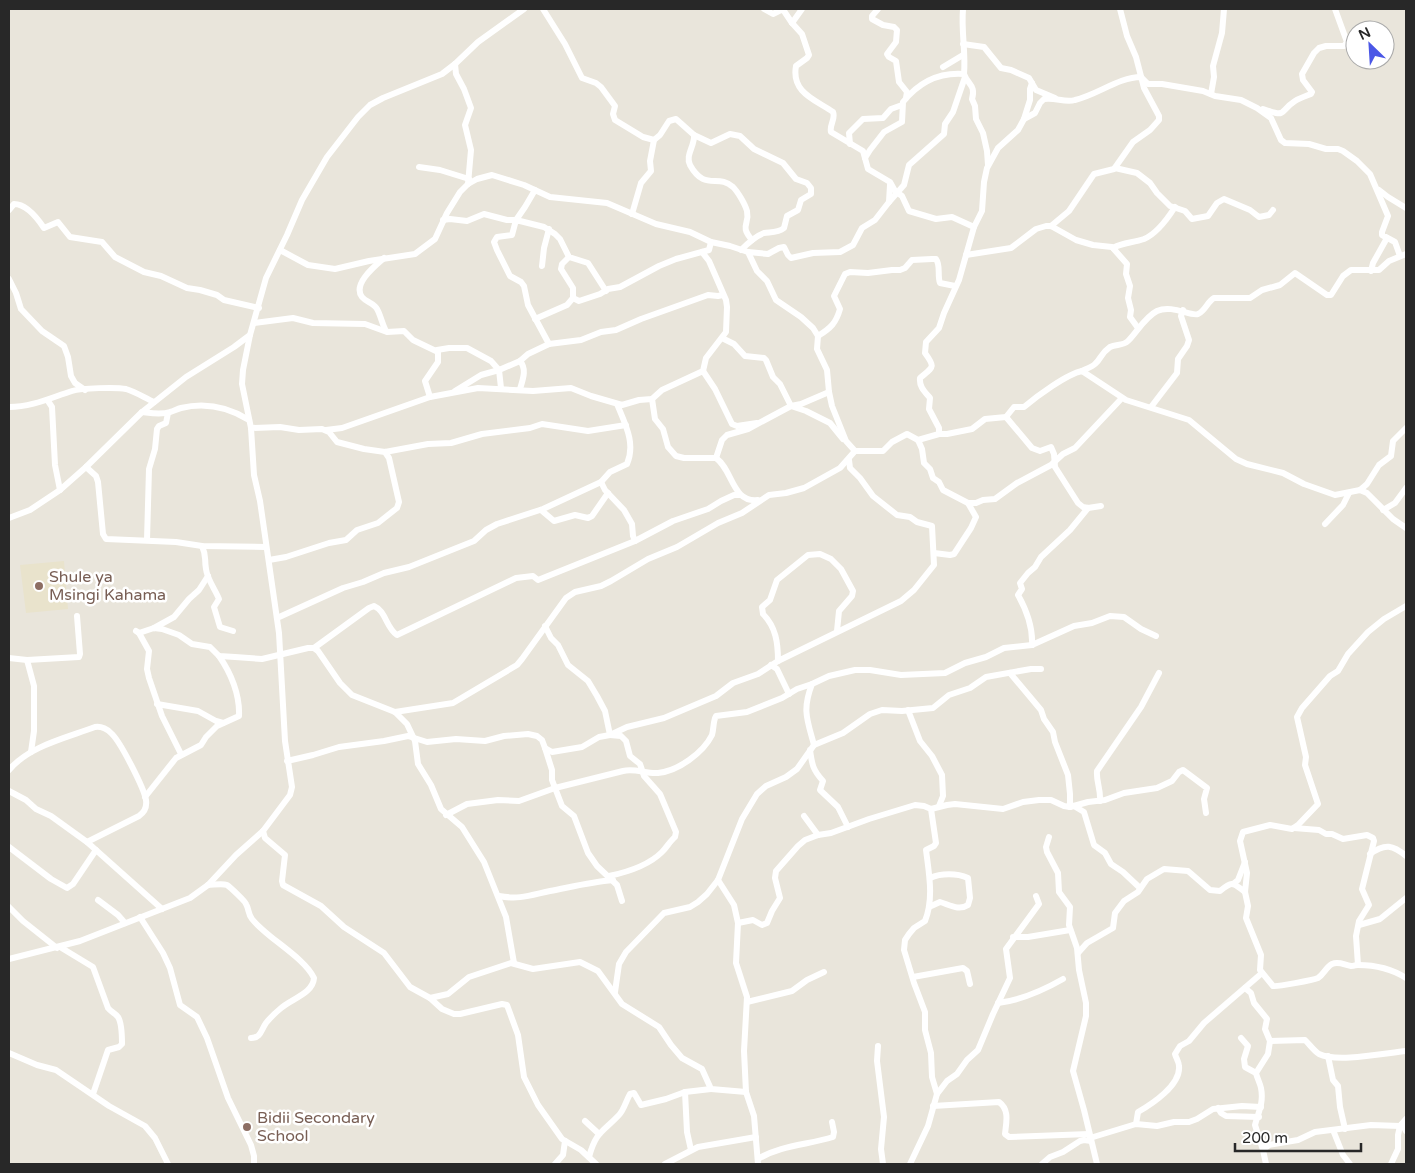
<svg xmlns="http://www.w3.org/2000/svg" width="1415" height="1173" font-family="'Varela Round',sans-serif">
  <rect width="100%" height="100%" fill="#e9e5db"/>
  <!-- education -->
  <path fill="#e9e3cc" d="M64,561L68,609L26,613L20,565Z"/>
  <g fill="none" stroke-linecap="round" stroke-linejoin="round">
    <!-- minor -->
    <g stroke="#fff" stroke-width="6">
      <path d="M543,9L565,44L582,78L596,83L601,87L615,106L613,114L615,120L643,137L654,140"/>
      <path d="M764,9L773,14L781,10L784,11L792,23L802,34L809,55L807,58L796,66C791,93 816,100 833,112C836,119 829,125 831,132L863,151L868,169L890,182L895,191L902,196L909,211L936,219L952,217L974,227"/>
      <path d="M878,9L872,16V19L883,25L894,27L897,30L896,42L887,54L889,57L896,61L899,82L907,92L906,98"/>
      <path d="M963,9C961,31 966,53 964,74C968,85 976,85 972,99L975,106L976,119L983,133L987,151L988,165"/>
      <path d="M792,23L802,9"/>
      <path d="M963,44L984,47L1001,68L1011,70L1029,78L1036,90L1055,98"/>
      <path d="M455,64L456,74L464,89L471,108L465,125L471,150L468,184"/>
      <path d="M943,67L963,55"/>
      <path d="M1211,94L1214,77L1213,66L1222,33L1224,9"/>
      <path d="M1263,109C1288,118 1278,112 1295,101C1300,98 1306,96 1311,94L1312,92L1303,80L1302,74L1314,53L1319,48L1326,46H1344L1347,42L1335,9"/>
      <path d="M1024,119L1030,100V89L1032,83"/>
      <path d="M694,135L711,143L730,134L740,136L754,149L783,163L796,179L807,183L811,188V194L801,200L798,210L787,216L784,228C778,233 771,232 764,233C756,236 748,243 741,250"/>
      <path d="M850,144L849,133L863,119L883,118L891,109L902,105"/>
      <path d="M865,158L870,150L884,132L902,122L903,102C919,82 938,72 964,74"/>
      <path d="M419,167L440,170L469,179"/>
      <path d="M1115,168L1137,173L1150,183L1157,193L1170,206L1185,211L1192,219L1208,216L1217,203L1224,199L1250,210L1259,217L1269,215L1273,210"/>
      <path d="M1379,190L1388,197L1406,208"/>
      <path d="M889,202L904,185L909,165L944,134L945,124L953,112L965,77"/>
      <path d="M9,210L14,204C26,204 38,219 44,228L58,222L70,237L102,242L115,257L144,272L161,276L187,288L200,290L217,295L224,300L259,308"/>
      <path d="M632,214L641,183L651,171L650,161L654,140L660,135L669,121L676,119L694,135C695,146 685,155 690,165C705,192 718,173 733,187C738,192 745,204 747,211C750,225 739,225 752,240"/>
      <path d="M443,220L450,219L467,221L484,214L507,220H516L525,207L535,190"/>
      <path d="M1051,226L1069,211L1094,174L1114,169L1133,142L1150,130L1159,120V116L1144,88L1136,57L1127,36L1120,9"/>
      <path d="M1113,248C1123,242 1133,243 1144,239C1156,234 1168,218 1175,207"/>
      <path d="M280,250L308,265L335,269L369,261L415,254L435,239L447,213L460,192L468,184L477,179L492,175L524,185L550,197L607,203L656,224L690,232L711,242L730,246L748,252L757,271L767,281L776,300L801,317L813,328L818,336L817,349L827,370L829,392L832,406L846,441L855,451"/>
      <path d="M748,252L768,254L779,248L784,247L788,255L791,258L813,253L840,252L853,245L862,228L875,220L889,202L890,185"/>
      <path d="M966,255L1011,248L1036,229L1046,226H1051L1076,240L1093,245L1112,247L1127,264L1126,274L1130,286L1128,298L1131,310L1130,317L1138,328"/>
      <path d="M384,258C376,265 352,284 362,297C366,302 374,303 377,309C381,316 382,324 386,331"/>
      <path d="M542,266L544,248L549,229"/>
      <path d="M1371,271L1373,263L1387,238"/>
      <path d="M9,279L16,293L21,309L42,331L64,346L68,357L71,376L75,383L85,390"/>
      <path d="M573,298L579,301L600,294L608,289L620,287L659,266L676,259L709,250L711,242"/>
      <path d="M535,319L567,305L573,298V288L561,269L562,264L569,257"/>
      <path d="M254,323L293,318L313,323L365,324L387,332L404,331L413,340L438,352V362L425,381L430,397"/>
      <path d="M818,336C831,328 836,323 840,309L834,296L845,274L850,272L868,273L892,270H900L905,268L912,260L932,259H936C941,266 937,275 940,283L955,286"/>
      <path d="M722,338L734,344L745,356L764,358L766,360L773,377L780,384L791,406L806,411L830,423L843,439"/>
      <path d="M549,344L528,305L524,286L521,282L510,276L497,250L494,242L497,237L512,235L516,220L544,227L555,234L560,239L569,257L588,263L606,291"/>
      <path d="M437,350L449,348H467L491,361L499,370L501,388"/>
      <path d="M520,361C527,369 523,379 520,389"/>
      <path d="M703,371L715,389L732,424L737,426L757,423"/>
      <path d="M1082,371C1086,369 1092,367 1095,364C1102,358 1100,354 1110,347C1116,344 1123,346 1128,341C1137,332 1145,317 1157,311C1172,304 1191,317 1198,314C1205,311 1208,301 1214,298H1250L1262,290L1280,285L1295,273L1327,295H1331L1343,276L1351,270H1379L1389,261L1406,254"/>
      <path d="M455,391L481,375L499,370L520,361L528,354L549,344L581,340L601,332L616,330L641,319L708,295L718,296L723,295"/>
      <path d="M652,399L655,419L663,429L668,447L676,456L684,458H716C733,470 732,503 758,500"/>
      <path d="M48,401L52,407L55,465L60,490"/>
      <path d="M9,407C32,407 50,398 72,391C81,388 117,387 126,389C136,392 145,398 154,402"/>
      <path d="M1151,407L1177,373L1178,359L1187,346L1189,340L1181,316L1183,310"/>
      <path d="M142,412C151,413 161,415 170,412C174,411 177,409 181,408C206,402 228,407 249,420"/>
      <path d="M1006,417L1032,448L1040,451L1051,447L1054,454L1055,467L1078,503L1083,507L1088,508L1101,506"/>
      <path d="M251,428L280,427L299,430L322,429L329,432L337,442L364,449L385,452L428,444L451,443L482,434L530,428L542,424L588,431L626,425"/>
      <path d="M326,430L342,428L430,397L478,388L533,391L571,388L591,396L622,405L639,400L652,399L662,390L703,371L706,358L726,332L727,307L726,300L709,261L702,252"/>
      <path d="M939,434H947L972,429L985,419L1006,417L1014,407H1024C1037,396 1067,374 1082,371L1126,400L1189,420L1236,459L1247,464L1283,473L1304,484L1335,495L1360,490L1367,493L1393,519L1406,528"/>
      <path d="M918,440L922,449L924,463L930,469L933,478L939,482L943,490L968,503L976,517L971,528L954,554L950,555L934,553"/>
      <path d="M716,458L722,440L727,435L748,429L791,406L801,404L829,392"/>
      <path d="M86,467L96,476L98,482L103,534L106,539L176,542L202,546L266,547"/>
      <path d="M601,482L605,490L624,510L632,524L633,536L635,541"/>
      <path d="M1360,490L1367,484L1379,465L1391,456L1393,441L1406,428"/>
      <path d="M968,503H976L983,500L995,499L1017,483L1051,465L1063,454L1075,448L1122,398"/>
      <path d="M541,510L554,521L575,515L588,518L592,516L608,493"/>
      <path d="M1383,510L1395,503L1406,488"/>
      <path d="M9,518L30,510L60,490L86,467L142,412L186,377L234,347L250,335L266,278L287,235L302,200L327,157L358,117L370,105L383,98L442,74L455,64L478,42L524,9"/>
      <path d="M1325,524L1343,505L1349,493"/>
      <path d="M147,540L149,469L155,449L157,429L159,426L166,423L168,413"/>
      <path d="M202,546C207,557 204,558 206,569C207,579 215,589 219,599L214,607L220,627L233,631"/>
      <path d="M269,560L286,557L329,543L346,540L357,530L378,523L397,508L399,502L389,458L385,452"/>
      <path d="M1406,606L1384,619L1368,632L1348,654L1338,671L1330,676L1302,708L1297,717L1306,757L1305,765L1318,804L1298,825L1292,829L1270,825L1243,832L1240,841L1247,873L1245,892L1248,906L1246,918L1261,955L1260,970L1273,986C1277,987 1313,980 1318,978C1324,974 1326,967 1332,964C1339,961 1344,965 1351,966C1356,966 1353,965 1358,965C1376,965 1392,969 1406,978"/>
      <path d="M277,618L343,588L363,582L384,573L409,567L474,541L486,530L497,524L543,509L601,482L610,472L627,464C636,443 625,424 617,404"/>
      <path d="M545,626L551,638L558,645L568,665L588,681L597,696L605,711L610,735L621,736L626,741L630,756L640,764L644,776L660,794L676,832L675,837C670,841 667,847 662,852C648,866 628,872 609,876"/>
      <path d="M154,628L174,617L189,599L199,590L208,576"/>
      <path d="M136,631L139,633L154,628L162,629L179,635L192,644L210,647L219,656L235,657L262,659L308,648H314L318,651L340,683L352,695L395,712L407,724L415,741L418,764L431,785L441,809L462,827L484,862L506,917L514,963"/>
      <path d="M139,633L149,651L147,669L149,678L162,716L181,754"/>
      <path d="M1032,645C1033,627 1027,611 1018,595L1022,589L1020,583L1028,573L1035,567L1041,557L1070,530L1088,508"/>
      <path d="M314,648L369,608L374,606C386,611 386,628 397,635L516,578L533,576L538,580L635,541L673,521L708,509L721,501L734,495H740"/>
      <path d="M9,658L27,660L79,657L80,654L77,616"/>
      <path d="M27,660L34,686V731L31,752"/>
      <path d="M778,661C778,643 776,627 763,614L762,607L770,600L777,580L808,555L820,554L831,559L841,569L853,591L852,596L839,611L837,631"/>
      <path d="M771,665L777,669L789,694"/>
      <path d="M1041,669H1031L986,677L970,688L949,695L933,708L902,711L882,710L870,714L843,733L814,745C807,719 802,710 812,684L829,676L855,670H870L901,675L945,673L965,663L986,657L1004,648L1032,645L1074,626L1092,623L1110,616L1124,617L1141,629L1156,636"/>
      <path d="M1010,673L1041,710L1044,719L1053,732L1055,742L1068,775L1070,794V807"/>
      <path d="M157,704L198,711L216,721L223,723"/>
      <path d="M908,710L920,741L932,756L942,775L943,796L939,806"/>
      <path d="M395,712L453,703L517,665L522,659L566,598L575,592L601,586L611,581L648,559L677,547L718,523L742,513L769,495L786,493L804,488L840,468L855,451H883L892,442L907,434L918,440L939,434V428L929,409L930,398C925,392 919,387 920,378C933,367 936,368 925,353L926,342L939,328L944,313L959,280L974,227L982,211L984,182L987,168L998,148L1018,130L1024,119L1035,113L1040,103L1044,99C1055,97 1065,103 1075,100C1097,95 1119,77 1141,77L1148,84H1162L1203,91L1215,96L1241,100L1257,108L1271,118L1281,140L1285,143L1309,144L1326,149H1338L1343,151L1357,161L1370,174L1388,216L1382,232V235L1395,242L1400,256"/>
      <path d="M545,748L552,752L582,747L599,737L610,735L627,727L664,718L716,696L733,683L758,674L778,661L901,601L914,590L934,565L932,526L917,522L910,517L897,515L873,496L860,478L850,468L849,460"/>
      <path d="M810,750C812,765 813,770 823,781L820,790L838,807L848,827"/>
      <path d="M287,761L313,755L339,747L384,741L408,736L427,742L456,739L485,741L504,736L528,734L537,736L542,740L545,748L552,770V780L562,806L574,816L588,853L597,866L617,885L622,901"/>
      <path d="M9,770C29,746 66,738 95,727C101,726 108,729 112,734C121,743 144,788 146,800C147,807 145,812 139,816L87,842"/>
      <path d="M9,791L26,800L36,809L51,816L87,842L162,909"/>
      <path d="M145,797L176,758L201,745L206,737L217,726L239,716C240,695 231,673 219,656"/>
      <path d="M1100,801C1101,790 1096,781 1097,771L1141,707L1159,673"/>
      <path d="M1074,806L1084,812L1094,845L1105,853L1111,864L1123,872L1140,888"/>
      <path d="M931,809L947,805L955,804L1003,809L1023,802L1039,800H1051L1064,806L1070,807L1088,802L1105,800L1124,793L1157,788L1172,781L1179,772L1183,770L1207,788L1204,799L1206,813"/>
      <path d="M446,815L467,804L498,800L519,801L555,788L623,771C635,768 646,774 658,773C678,771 703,753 712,735C714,728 713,721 716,716L747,712L782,698L797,689L812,684"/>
      <path d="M804,816L818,835"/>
      <path d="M1294,828L1319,830L1326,834H1332L1343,839L1367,835L1373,838L1374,841L1362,889L1369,905L1359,921L1356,936L1358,965"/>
      <path d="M263,831L265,838L285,855L282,881L283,885L321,906L344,927L384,953L410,987L430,998L442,1009L454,1014H460L502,1004L507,1005L518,1035L524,1077L538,1105L562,1139L581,1150L596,1164"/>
      <path d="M1049,837L1046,847L1047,852L1058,873L1059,892L1070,907L1069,925L1077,948L1079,970L1086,1003V1016L1073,1071L1084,1110L1097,1164"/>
      <path d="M9,847L51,879L67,888L73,884L96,850"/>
      <path d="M1370,854C1385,843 1393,845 1406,856"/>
      <path d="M718,880L734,905L738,923L736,963L747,997L744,1051L746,1092L754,1116L758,1164"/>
      <path d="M1233,884L1238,880L1245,862"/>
      <path d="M208,885C213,885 222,883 227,885C230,887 245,901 246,904C249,909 248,914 252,919C267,938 304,957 314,978C313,994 290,999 280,1009C275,1013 270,1018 266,1023C261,1030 261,1038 251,1038"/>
      <path d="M499,896C519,900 531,895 550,891C571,887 591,882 613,880"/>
      <path d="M98,900L118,915L125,923"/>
      <path d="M9,907L23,921L57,948"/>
      <path d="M929,907L940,902C950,905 959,911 968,905L970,898L968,878C957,873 941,873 930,878"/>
      <path d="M140,917L163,953L170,968L180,1005L197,1017L207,1038L228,1098L251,1145L254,1156V1164"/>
      <path d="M738,923L753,920L762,925L767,923L772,911L780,898L775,878L776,871L798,846L805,840L818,835L831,833L869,819L915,805L924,806L931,809L936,843L934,846L926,850C929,874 934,899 925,921L914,928L909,934L905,940L904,950L914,983L925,1012V1030L931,1053L932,1077L937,1094L928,1126L910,1164"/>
      <path d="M1359,925L1380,919L1406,898"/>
      <path d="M1013,937H1028L1070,930"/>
      <path d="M60,947L93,967L108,1008C111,1012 115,1013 118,1017C122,1023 122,1037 122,1044L119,1047L108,1050L93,1094"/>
      <path d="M1078,953L1087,943L1113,928L1115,913L1124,901L1138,892L1147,879L1164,869L1188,871L1210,890L1220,891C1233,880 1233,883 1245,892"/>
      <path d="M9,959L80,941L190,898L208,885L236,855L263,831L290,795L292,787L285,741L279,633L260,501L254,475L251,428L242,384L243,370L250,335"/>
      <path d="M913,977L963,968L967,971L970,984"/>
      <path d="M1245,988L1251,993L1254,1003L1267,1019L1265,1029L1270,1041L1268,1054L1256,1073C1257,1078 1260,1083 1261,1088C1264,1103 1258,1113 1255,1125L1263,1150"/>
      <path d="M615,992L619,964L626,952L664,913L690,907L698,902L707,894L718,880L742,819L757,794L766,786L786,777L797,769L814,745"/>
      <path d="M430,998L448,994L469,977L511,963L533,969L580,962L598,971L622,1004L659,1027L671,1045L682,1058L702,1069L711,1089L746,1092"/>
      <path d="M747,1002L792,991L807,980L824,972"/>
      <path d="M998,1003C1022,1000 1042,991 1063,979"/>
      <path d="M1241,1038L1248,1046L1244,1059L1245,1067L1256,1073"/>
      <path d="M1270,1041L1305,1040C1310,1045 1314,1051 1319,1054C1337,1063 1385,1053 1406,1051"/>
      <path d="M878,1046L877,1061L884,1117L881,1149L883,1164"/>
      <path d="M9,1053L37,1065L56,1070L109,1106L145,1126L155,1138L168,1164"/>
      <path d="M1328,1056L1333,1080L1338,1086L1340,1107L1345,1129"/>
      <path d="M685,1092L687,1132L691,1150"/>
      <path d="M937,1094L947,1081L957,1074L967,1060L978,1050L993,1014L1010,978L1006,949L1039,904L1036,896"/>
      <path d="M933,1106L999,1102C1010,1110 1006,1123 1005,1134L1009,1137L1089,1134"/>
      <path d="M1218,1108L1221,1113L1226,1116L1259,1117"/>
      <path d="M585,1121L599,1134"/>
      <path d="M1136,1124L1138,1112C1152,1104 1181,1085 1179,1066C1179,1062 1176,1058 1175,1054L1180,1046L1189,1041L1204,1023L1262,973"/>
      <path d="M1402,1124L1406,1131"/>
      <path d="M1333,1130L1343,1155L1350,1164"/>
      <path d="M1090,1138L1136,1124L1157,1126L1174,1122H1189L1197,1119L1213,1109L1242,1106L1261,1107"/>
      <path d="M589,1157C596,1131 603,1132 619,1115C624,1110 626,1101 630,1094L634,1093L641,1105L666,1099L685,1092L711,1089"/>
      <path d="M758,1159C781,1145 807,1145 833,1137L834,1132L832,1122"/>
      <path d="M555,1164L563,1155L565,1141"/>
      <path d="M665,1164L698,1147L756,1137"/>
      <path d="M1042,1164L1050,1157L1063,1152L1080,1141L1084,1140L1091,1141"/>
      <path d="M1266,1164L1263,1150L1269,1145L1298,1140L1315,1132L1371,1125L1400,1126L1406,1119"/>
      <path d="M1391,1164L1398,1149V1135L1400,1126"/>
    </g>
  </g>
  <!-- markers -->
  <g fill="#8d6e63" stroke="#fff" stroke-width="2">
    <circle cx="39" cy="586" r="5"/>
    <circle cx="247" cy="1127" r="5"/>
  </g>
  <g text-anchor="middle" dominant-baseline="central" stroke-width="5" stroke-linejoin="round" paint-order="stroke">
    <!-- education labels -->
    <g font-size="16" fill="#785e54" stroke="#fff" text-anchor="start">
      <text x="49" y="577">Shule ya<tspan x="49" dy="18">Msingi Kahama</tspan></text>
      <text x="257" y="1118">Bidii Secondary<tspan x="257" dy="18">School</tspan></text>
    </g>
  </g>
  <!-- border -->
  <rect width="1415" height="1173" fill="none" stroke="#282828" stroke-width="20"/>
  <!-- north arrow -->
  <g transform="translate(1370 45) rotate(335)"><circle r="24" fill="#ffffff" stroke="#a9a9a9"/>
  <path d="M0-4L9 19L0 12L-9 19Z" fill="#4b57e6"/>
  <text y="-8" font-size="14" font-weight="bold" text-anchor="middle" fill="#282828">N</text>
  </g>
  <!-- scale -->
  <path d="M1235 1143v8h126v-8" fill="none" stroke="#282828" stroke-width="2.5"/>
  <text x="1242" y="1143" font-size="15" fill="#282828" stroke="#ffffff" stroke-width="4" paint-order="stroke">200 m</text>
</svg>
